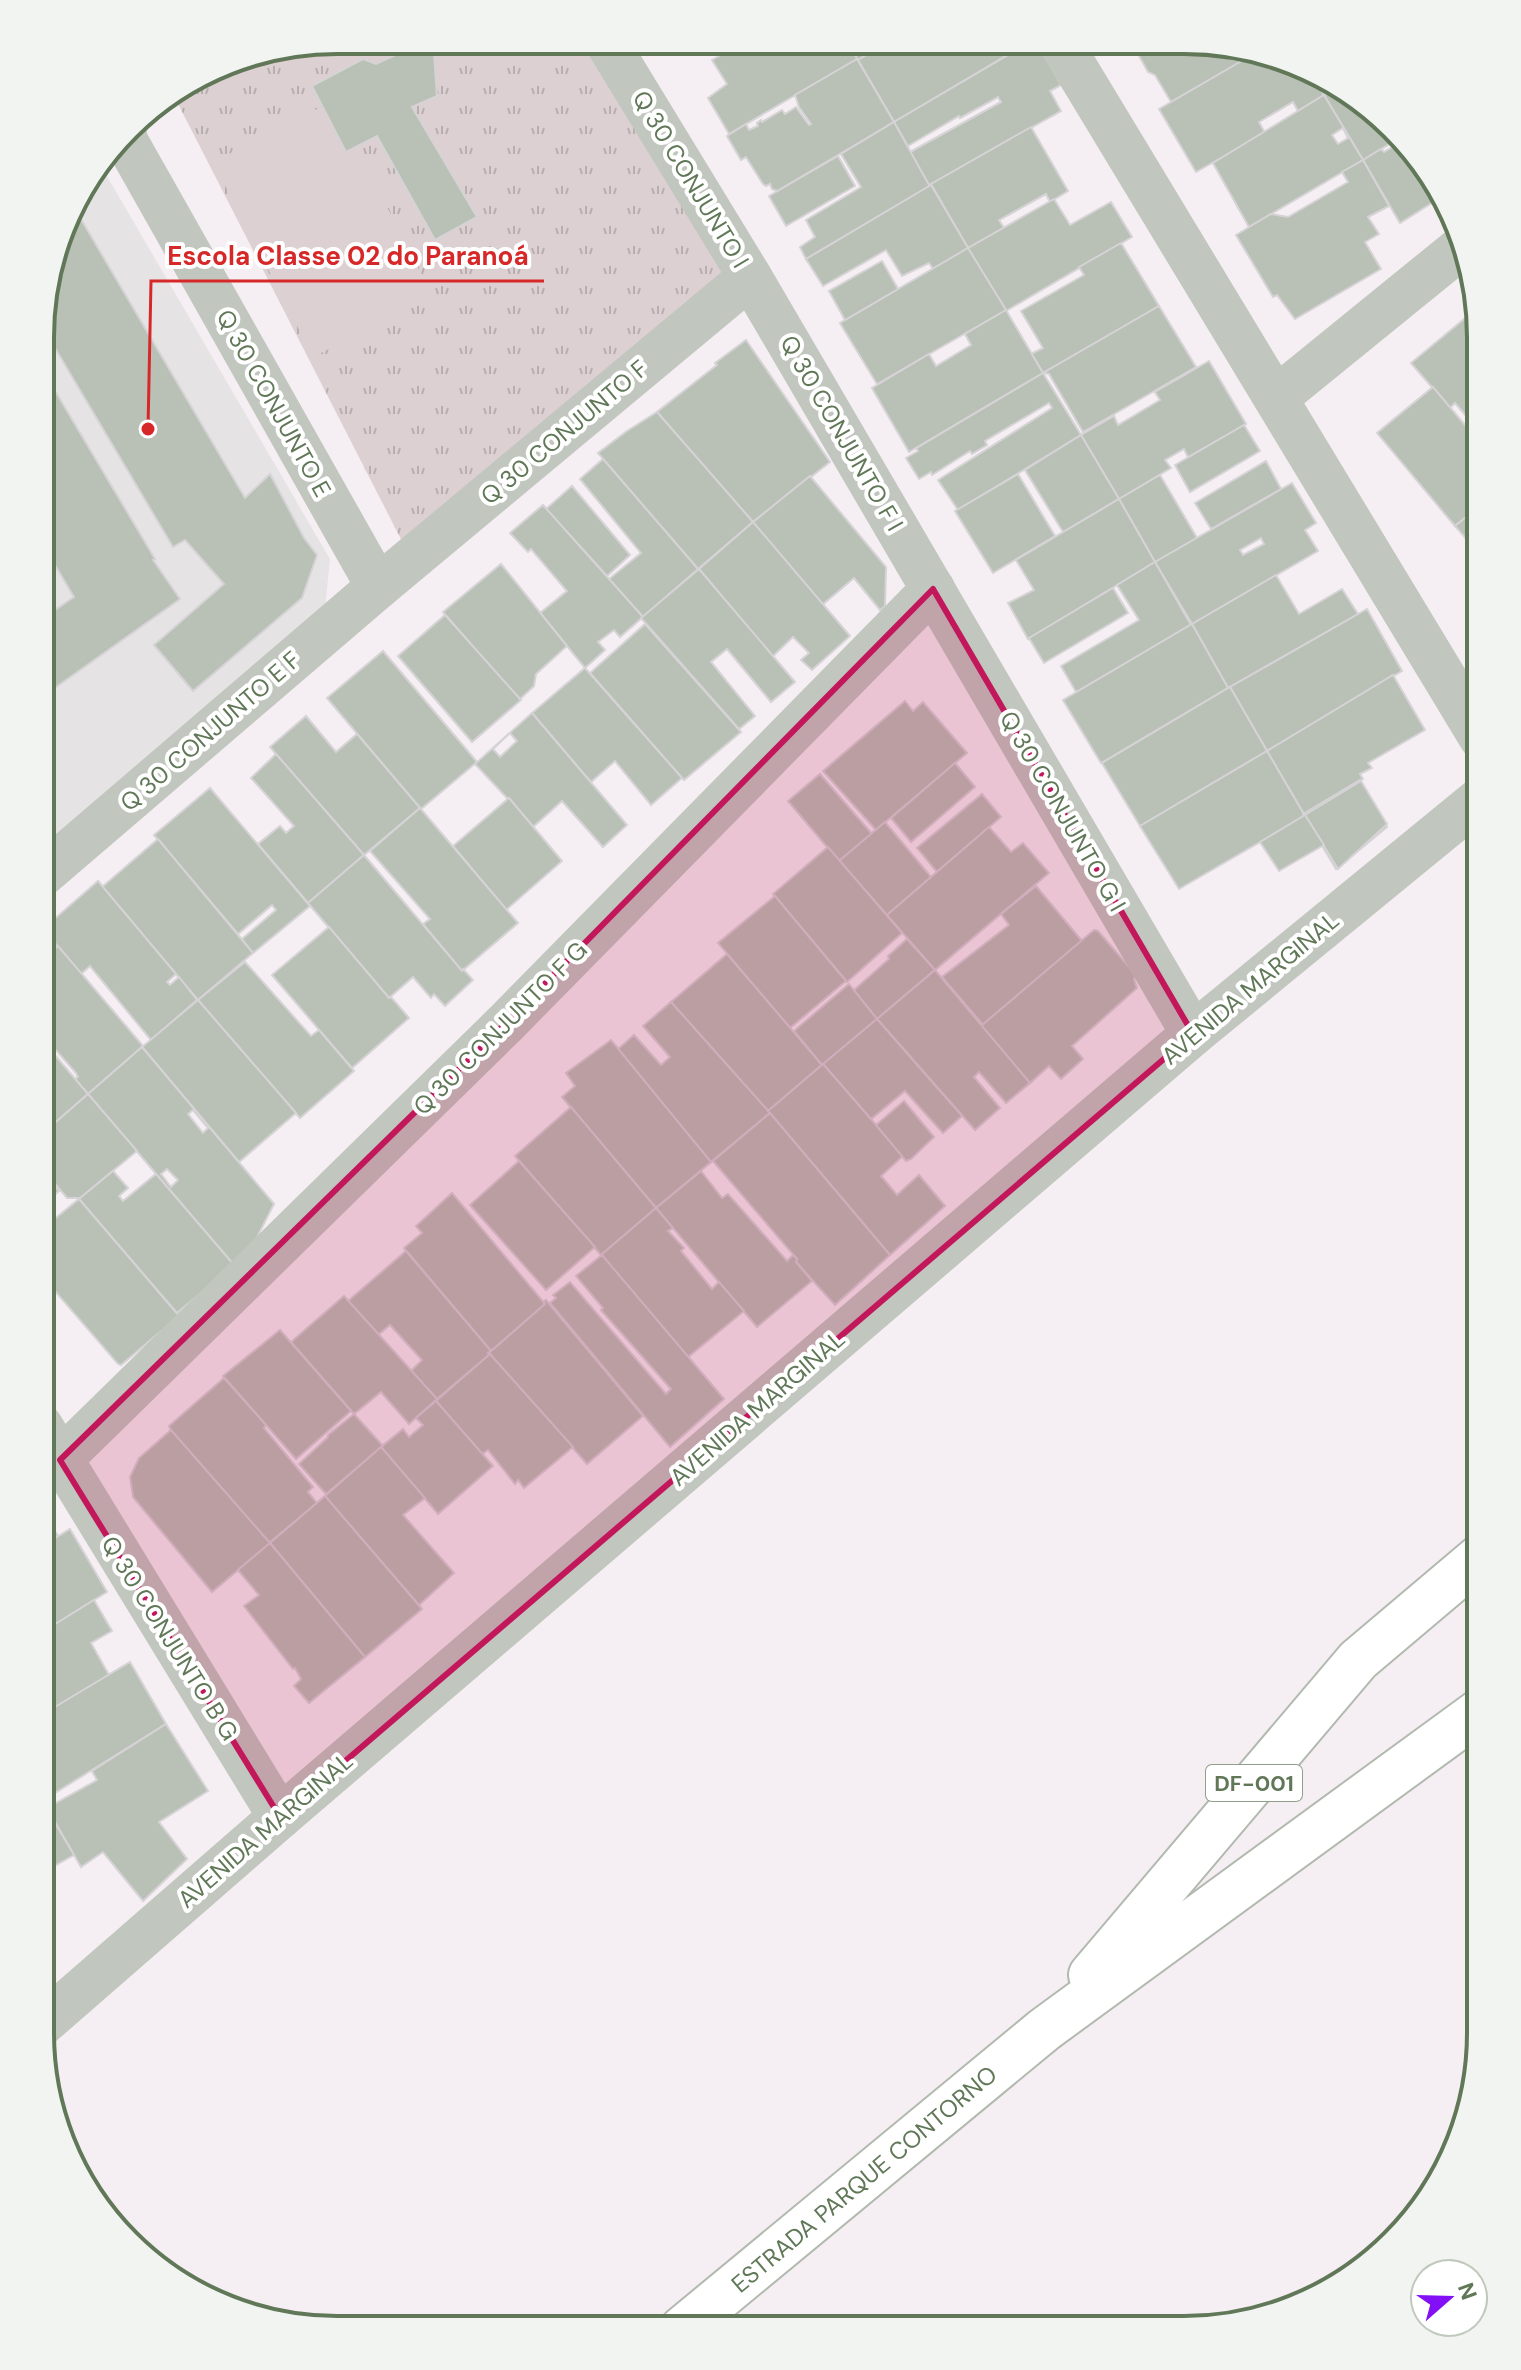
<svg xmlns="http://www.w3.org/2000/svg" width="1521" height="2370" font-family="'DM Sans',sans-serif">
  <defs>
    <pattern id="grass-tufts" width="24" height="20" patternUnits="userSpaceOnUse" patternTransform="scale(2)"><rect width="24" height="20" fill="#ddd0d2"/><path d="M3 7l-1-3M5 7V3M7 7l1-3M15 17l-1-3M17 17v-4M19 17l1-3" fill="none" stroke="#b7aead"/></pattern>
    <pattern id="forest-firs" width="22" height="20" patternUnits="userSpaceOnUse" patternTransform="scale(2)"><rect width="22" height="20" fill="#ddd0d2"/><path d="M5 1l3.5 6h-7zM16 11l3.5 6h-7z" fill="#b7aead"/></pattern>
  </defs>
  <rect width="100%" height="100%" fill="#f5eff3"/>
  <!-- built -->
  <path fill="#e5e3e4" d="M101,166L330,559L323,628L42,858V298L71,205Z"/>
  <!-- grass -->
  <path fill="url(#grass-tufts)" d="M337,40L593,41L746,290L405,547L173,94L224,62Z"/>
  <!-- forest -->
  <path fill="url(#forest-firs)" d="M1427,2201L1420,2214L1365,2268L1319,2296Z"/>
  <!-- pitch -->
  <path fill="#ddd0d2" d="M333,101L433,297L313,357L213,162Z"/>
  <!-- building -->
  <g fill="#b9c0b5" stroke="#d5d3d5" stroke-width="2" fill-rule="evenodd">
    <path d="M403,40H433L437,96L412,107L477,217L435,240L377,136L346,152L312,86L363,59L376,64L402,52Z"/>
    <path d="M745,41H847L857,59L729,134L708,98L727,84L712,60Z"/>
    <path d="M847,41L889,42L858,60Z"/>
    <path d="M889,42H1015L1019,48L894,122L858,60Z"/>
    <path d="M1030,42H1038L1061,85L1050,91L1061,111L929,185L910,152L1001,102L998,97L960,118L959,116L908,146L894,122Z"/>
    <path d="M1132,43H1224L1252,55L1171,102L1155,75L1148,72Z"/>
    <path d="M1252,55L1316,81L1324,95L1298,111L1293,102L1259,122L1265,133L1196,172L1159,109Z"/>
    <path d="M857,59L894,122L777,191L772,189L770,184L766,186L763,184L746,157L741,160L727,136L746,124L749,130L758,126L757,123L761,120L762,122L782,110L785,114L796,107L809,125L811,124L799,107L795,95Z"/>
    <path d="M1316,81L1336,89L1324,95Z"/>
    <path d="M1336,89L1365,101L1401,137L1363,160L1324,95Z"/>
    <path d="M1324,95L1363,160L1249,227L1213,163ZM1343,128L1348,138L1338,144L1332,135Z"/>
    <path d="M894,122L929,185H931L806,259L800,247L815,237L806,220L861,187L841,154Z"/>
    <path d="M1031,127L1068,191L1050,202L1046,194L999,220L1004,228L968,248L931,184Z"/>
    <path d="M1404,140L1419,156L1443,196L1400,223L1363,160L1381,149L1384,152Z"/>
    <path d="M838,156L855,186L786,226L769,196Z"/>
    <path d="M1363,160L1389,206L1368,217L1379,234L1365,242L1381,269L1295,319L1277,295L1273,297L1236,235L1271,214L1288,217L1348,182L1342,172Z"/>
    <path d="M931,185L968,248L933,269L929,263L902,276L886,250L823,286L806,259Z"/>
    <path d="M1054,199L1070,225L1111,202L1132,237L1006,311L968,248Z"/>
    <path d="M72,204L245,498L270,474L304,538L317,555L302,598L193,691L154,645L224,584L185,540L173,547L42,326V298Z"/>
    <path d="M1121,243L1159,306L1043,373L1031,354L1043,348L1021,311L1084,275L1079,267Z"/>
    <path d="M968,248L1006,310L877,384L840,323Z"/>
    <path d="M882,261L898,289L845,320L829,291Z"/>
    <path d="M1159,306L1196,367L1083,432L1049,374L1043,373Z"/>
    <path d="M1006,310L1043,373L909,452L872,388L929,354L936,366L971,345L965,334Z"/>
    <path d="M1469,315L1479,327L1481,337V437L1477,433L1479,431L1455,403L1450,408L1411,363Z"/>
    <path d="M746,340L830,462L753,522L657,412L717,365L715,363Z"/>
    <path d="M1209,361L1246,424L1188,457L1184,449L1165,460L1171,468L1119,499L1081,435L1114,416L1118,425L1160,400L1155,392Z"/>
    <path d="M42,369L155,559L153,560L180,599L42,697V596L52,612L74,597L42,543Z"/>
    <path d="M1043,373L1081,435L958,510L938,480L1052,408L1049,403L985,441L987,445L972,454L970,451L932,475L931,472L919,479L906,458L918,451L916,448L918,447Z"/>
    <path d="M1433,387L1481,444V505L1455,526L1377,433Z"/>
    <path d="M657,412L753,522L698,569L598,453L627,431Z"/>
    <path d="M1244,425L1260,451L1190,492L1175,465Z"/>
    <path d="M1081,435L1119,499L1063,532L1025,470Z"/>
    <path d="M603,459L698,569L643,617L609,579L641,553L580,479Z"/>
    <path d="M1266,461L1281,489L1211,529L1195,503Z"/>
    <path d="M1018,474L1055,536L993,573L955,511Z"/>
    <path d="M1160,475L1197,538L1155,562L1119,499Z"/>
    <path d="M810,476L886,567L885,606L880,610L854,578L822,605L753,522Z"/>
    <path d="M1292,483L1316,523L1305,530L1318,551L1192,624L1155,562ZM1261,538L1264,544L1243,555L1240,550Z"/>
    <path d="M572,486L630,555L607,576L546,509Z"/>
    <path d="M1119,499L1155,562L1028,639L1008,603L1034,590L1016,560Z"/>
    <path d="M543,505L643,617L620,637L614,630L598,642L605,650L585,668L540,613L567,591L531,549L528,552L510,533Z"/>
    <path d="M1481,505V556L1455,526Z"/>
    <path d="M753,522L850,636L812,670L801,660L809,653L793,637L772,657L699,569Z"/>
    <path d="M1155,562L1191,625L1076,692L1061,666L1139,620L1117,585Z"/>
    <path d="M501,564L567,646L536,674L534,686L519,700L443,612Z"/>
    <path d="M699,569L795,682L771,702L727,649L711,662L755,716L739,729L641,618Z"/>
    <path d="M1276,575L1299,614L1342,589L1358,614L1228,688L1192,624Z"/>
    <path d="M1113,588L1128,613L1044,663L1029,638Z"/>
    <path d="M1367,609L1402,671L1267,751L1230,687Z"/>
    <path d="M445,615L521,700L472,742L398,656Z"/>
    <path d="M645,624L741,732L684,780L590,673Z"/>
    <path d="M1192,624L1228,688L1101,763L1063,700Z"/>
    <path d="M383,651L477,762L421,809L327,698Z"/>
    <path d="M585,668L682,778L651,805L615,761L591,782L532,713Z"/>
    <path d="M1393,675L1425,730L1368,763L1372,768L1360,774L1363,779L1305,816L1267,751Z"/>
    <path d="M1230,687L1267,751L1140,826L1102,763Z"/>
    <path d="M905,701L913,711L923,702L967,753L876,830L823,771Z"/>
    <path d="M532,713L627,825L603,847L562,801L533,827L509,798H507L475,764ZM510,733L517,741L500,757L493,749Z"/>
    <path d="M306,716L336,752L357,734L420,808L364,855L270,747Z"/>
    <path d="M1267,751L1305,816L1179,889L1140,826Z"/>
    <path d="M276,754L364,855L308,903L258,844L280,826L286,833L294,826L251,778Z"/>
    <path d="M955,763L975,787L911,842L891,818Z"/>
    <path d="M820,774L872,834L839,861L788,801Z"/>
    <path d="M1360,780L1387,827L1336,869L1303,814Z"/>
    <path d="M1361,781L1387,824L1338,869L1305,815Z"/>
    <path d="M210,788L310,906L253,953L242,939L276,910L272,905L238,934L154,835Z"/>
    <path d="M982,794L1001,817L937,872L917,848Z"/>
    <path d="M509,798L562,861L506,910L453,846Z"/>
    <path d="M420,808L518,923L462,971L423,924L430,919L370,851Z"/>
    <path d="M1305,815L1324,845L1279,871L1260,842Z"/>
    <path d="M885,822L931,877L887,915L839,861Z"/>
    <path d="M989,827L1011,852L1023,843L1049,873L935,970L887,915Z"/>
    <path d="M158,839L253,953L198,1000L102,887Z"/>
    <path d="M828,847L902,933L847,982L773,894Z"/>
    <path d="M364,855L462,971L463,969L473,980L445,1006L434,994L431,998L413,977L389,998L308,903Z"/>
    <path d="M98,881L176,974L167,982L170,985L179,977L197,1000L151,1040L90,966L81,974L43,929Z"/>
    <path d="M1036,886L1082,941L983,1025L942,977L1009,925L1001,914Z"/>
    <path d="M775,896L846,981L790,1028L718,943Z"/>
    <path d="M329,927L389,998L391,997L409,1018L352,1068L272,975Z"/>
    <path d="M1094,930L1098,931L1136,975L1134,979L1137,988L1072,1046L1083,1059L1061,1079L1049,1066L1030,1083L981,1026Z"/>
    <path d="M907,939L935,970L877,1019L854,990L889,959L888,956Z"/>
    <path d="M58,946L143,1046L88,1094L75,1079L78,1077L76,1073L41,1033L42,960Z"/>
    <path d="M727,954L822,1065L768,1111L671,1002Z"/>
    <path d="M245,962L311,1036L319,1030L354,1071L300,1118L198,1000Z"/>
    <path d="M935,970L1030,1083L1006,1103L979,1072L974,1077L1000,1108L975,1130L877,1019Z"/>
    <path d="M849,984L877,1019L822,1065L794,1031Z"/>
    <path d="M198,1000L296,1113L239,1162L142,1047Z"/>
    <path d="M671,1002L770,1113L711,1162L617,1050L634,1035L661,1065L670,1057L643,1026Z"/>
    <path d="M877,1019L962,1116L943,1133L905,1091L871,1119L823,1064Z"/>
    <path d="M42,1040L88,1094L41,1135V1041Z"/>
    <path d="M611,1040L711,1162L656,1208L562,1097L575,1086L566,1073Z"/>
    <path d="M142,1047L274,1204L251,1249L233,1264L88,1094ZM193,1110L208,1128L203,1133L188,1114ZM167,1169L178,1180L171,1187L161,1174Z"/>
    <path d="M823,1064L903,1156L881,1176L897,1195L919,1175L945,1206L890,1255L768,1111Z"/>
    <path d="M88,1094L137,1151L80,1198H67L41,1167V1135Z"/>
    <path d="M904,1101L934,1137L911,1159L906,1161L876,1125Z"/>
    <path d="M571,1107L656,1208L601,1255L515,1156Z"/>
    <path d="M770,1113L890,1255L835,1305L796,1262L797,1259L713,1161Z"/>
    <path d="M519,1161L595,1247L546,1290L470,1205Z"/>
    <path d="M41,1171L59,1191L41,1207Z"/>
    <path d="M113,1171L128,1188L119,1196L123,1201L156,1174L234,1265L177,1313L79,1199Z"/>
    <path d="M701,1171L722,1198L728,1194L787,1261L793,1255L797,1259L796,1262L812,1281L757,1327L656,1208Z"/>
    <path d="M452,1193L545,1304L491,1351L404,1248L422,1233L416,1226Z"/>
    <path d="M79,1199L179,1316L121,1365L118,1364L41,1275V1230Z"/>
    <path d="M656,1208L673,1228L668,1231L684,1248L681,1251L712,1289L719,1282L744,1311L688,1357L601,1255Z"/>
    <path d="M406,1251L491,1351L488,1353L490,1354L437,1399L411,1371L422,1360L390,1325L378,1335L348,1301Z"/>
    <path d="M602,1255L724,1399L670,1447L550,1303L556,1298L553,1295L570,1282L666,1394L671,1389L601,1310L603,1308L576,1276Z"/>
    <path d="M344,1296L437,1399L409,1424L381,1392L354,1414L291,1342Z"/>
    <path d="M546,1300L643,1416L587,1464L489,1353L545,1304L544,1301Z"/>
    <path d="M280,1330L351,1411L296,1459L223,1376Z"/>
    <path d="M488,1353H489L573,1447L524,1488L518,1480L515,1484L488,1450L482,1454L436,1401L490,1354Z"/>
    <path d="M224,1378L266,1425L264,1428L313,1487L308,1492L317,1503L269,1543L171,1431L169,1426Z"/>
    <path d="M436,1401L493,1466L438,1514L381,1447L403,1429L409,1437L423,1425L416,1418Z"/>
    <path d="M354,1414L383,1446L326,1494L299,1464L328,1437V1435Z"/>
    <path d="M171,1430L270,1543L212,1592L133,1497L130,1477L139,1458Z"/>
    <path d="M381,1447L425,1498L403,1515L454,1573L419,1605L325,1496Z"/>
    <path d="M325,1496L422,1609L365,1657L270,1543Z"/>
    <path d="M41,1509L58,1536L41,1547Z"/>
    <path d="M70,1529L107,1592L41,1633V1547Z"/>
    <path d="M270,1543L365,1657L309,1703L294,1686L301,1679L295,1668L293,1669L244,1606L259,1595L238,1570Z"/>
    <path d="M94,1600L112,1631L91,1643L109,1675L40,1716L41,1633Z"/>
    <path d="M130,1662L166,1724L42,1801L40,1797V1716Z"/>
    <path d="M166,1724L208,1791L159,1822L187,1859L143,1901L103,1852L81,1867L47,1808L97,1780L92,1771Z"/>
    <path d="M42,1801L74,1855L40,1874V1802Z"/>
  </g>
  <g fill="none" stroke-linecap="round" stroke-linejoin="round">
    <!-- major casing -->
    <g stroke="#b2b9af" stroke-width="48">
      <g id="major">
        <path d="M1091,1975L1358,1660L1481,1556"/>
        <path d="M682,2329L1045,2029L1480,1711"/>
      </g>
    </g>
    <!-- minor -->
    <g stroke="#c1c7be" stroke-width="44">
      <path d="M606,41L750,277L1193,1034"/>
      <path d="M1060,42L1481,738"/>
      <path d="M125,134L126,141L378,587"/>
      <path d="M1276,398L1463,246"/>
      <path d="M42,875L378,587L750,277"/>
      <path d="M41,1426L280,1817"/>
      <path d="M60,1460L506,1023L933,589"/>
      <path d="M40,2026L280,1817L1193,1034L1481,798"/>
    </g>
    <!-- major -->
    <use href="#major" stroke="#fff" stroke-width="44"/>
  </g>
  <!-- marked area -->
  <path fill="#c2185b" fill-opacity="0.2" stroke="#c2185b" stroke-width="6" stroke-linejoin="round" d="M933,589L1193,1034L280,1817L60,1460L506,1023Z"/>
  <g text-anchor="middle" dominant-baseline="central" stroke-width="8" stroke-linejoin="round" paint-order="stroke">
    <!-- shield labels -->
    <rect fill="#fff" stroke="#90a08a" stroke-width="2" x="1206" y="1765" width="96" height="36" rx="6"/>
    <g font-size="22" font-weight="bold" fill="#617858">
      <text x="1254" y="1783">DF-001</text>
    </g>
    <!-- street labels -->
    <g font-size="24" fill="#617858" stroke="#fff">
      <text transform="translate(691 179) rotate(59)">Q 30 CONJUNTO I</text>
      <text transform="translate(274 403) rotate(61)">Q 30 CONJUNTO E</text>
      <text transform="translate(564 432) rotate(-40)">Q 30 CONJUNTO F</text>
      <text transform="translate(842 433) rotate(60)">Q 30 CONJUNTO F I</text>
      <text transform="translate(210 731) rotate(-41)">Q 30 CONJUNTO E F</text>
      <text transform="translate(1063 811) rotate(60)">Q 30 CONJUNTO G I</text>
      <text transform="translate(1250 988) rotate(-40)">AVENIDA MARGINAL</text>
      <text transform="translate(500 1028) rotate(-45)">Q 30 CONJUNTO F G</text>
      <text transform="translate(757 1408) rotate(-41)">AVENIDA MARGINAL</text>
      <text transform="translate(170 1638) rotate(58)">Q 30 CONJUNTO B G</text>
      <text transform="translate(265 1830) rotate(-41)">AVENIDA MARGINAL</text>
      <text transform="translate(864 2179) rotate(-40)">ESTRADA PARQUE CONTORNO</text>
    </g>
  </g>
  <!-- crop -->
  <path d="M0 0H1521V2370H0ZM337 54H1184A283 283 0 0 1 1467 337V2033A283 283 0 0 1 1184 2316H337A283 283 0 0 1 54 2033V337A283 283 0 0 1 337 54Z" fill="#f2f4f2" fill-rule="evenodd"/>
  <path fill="none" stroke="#617858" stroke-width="4" d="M337 54H1184A283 283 0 0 1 1467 337V2033A283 283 0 0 1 1184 2316H337A283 283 0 0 1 54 2033V337A283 283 0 0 1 337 54Z"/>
  <!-- callouts -->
  <path fill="none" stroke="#d62828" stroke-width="3" d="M148 429L151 281H544"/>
  <circle fill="#d62828" stroke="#fff" stroke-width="3" cx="148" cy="429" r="8"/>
  <g font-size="26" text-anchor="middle" font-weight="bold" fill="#d62828" stroke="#fff" stroke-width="8" stroke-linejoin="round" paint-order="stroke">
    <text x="348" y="265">Escola Classe 02 do Paranoá</text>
  </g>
  <!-- north arrow -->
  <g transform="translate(1449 2298) rotate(70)"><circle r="38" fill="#ffffff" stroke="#c0c9bc" stroke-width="2"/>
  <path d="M0-6L14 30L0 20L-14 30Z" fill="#820ff5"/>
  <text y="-12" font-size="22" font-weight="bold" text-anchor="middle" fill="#617858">N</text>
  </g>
</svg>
